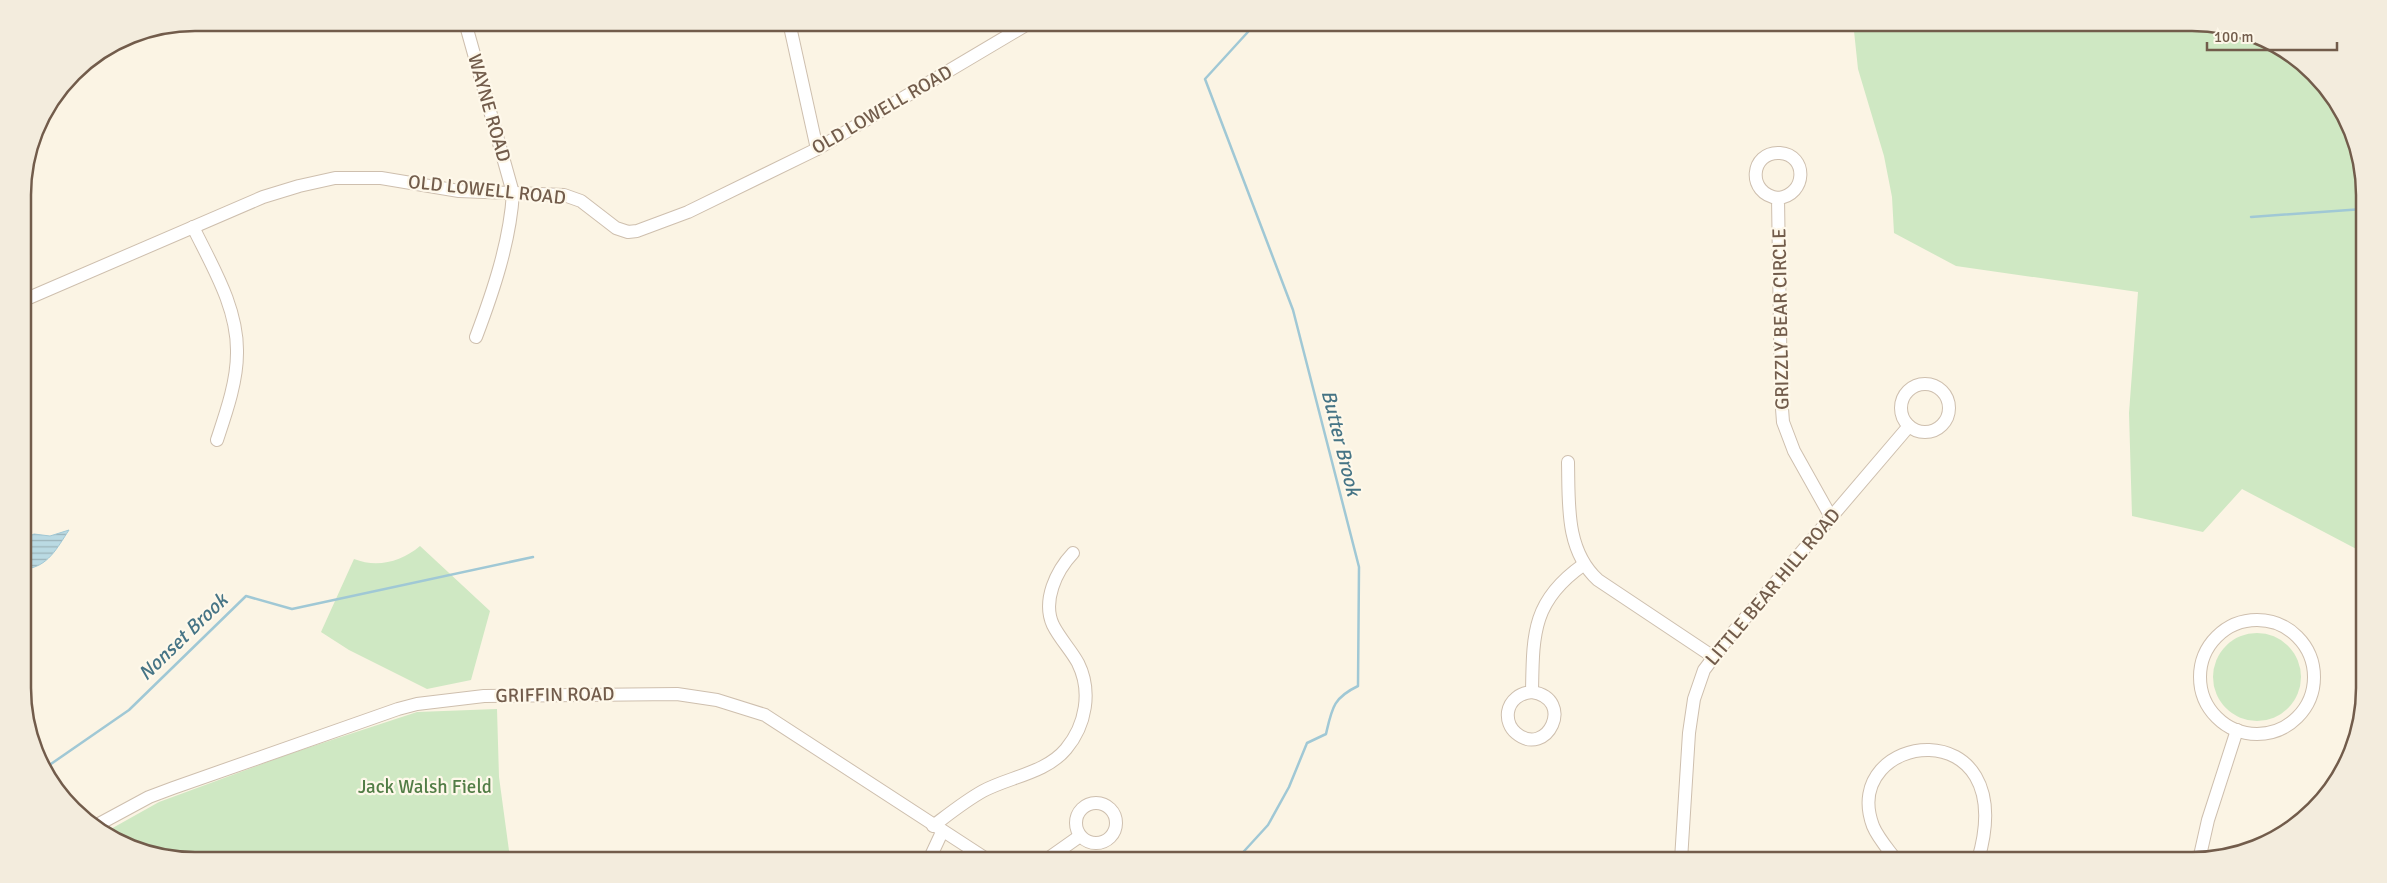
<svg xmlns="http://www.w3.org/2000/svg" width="2387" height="883" font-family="Signika,sans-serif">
  <defs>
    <pattern id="water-rules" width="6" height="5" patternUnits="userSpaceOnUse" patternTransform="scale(1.25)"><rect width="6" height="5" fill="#badae3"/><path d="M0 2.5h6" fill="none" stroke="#9cb4ba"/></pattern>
  </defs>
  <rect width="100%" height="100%" fill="#fbf4e4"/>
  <!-- green -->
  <g fill="#cfe8c3">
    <path d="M195,23H239L207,30L136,34Z"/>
    <path d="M1728,23H2192L2247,32L2322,82L2351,129L2363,173L2364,553L2242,489L2203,532L2132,516L2129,413L2138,292L1956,266L1894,233L1892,197L1884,156L1858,69L1854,31Z"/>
    <path d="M420,546L490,611L471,680L427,689L349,650L321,632L354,559C377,568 401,562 420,546Z"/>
    <circle cx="2257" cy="677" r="44"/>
    <path d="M497,709L499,777L510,858L561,853V860H195L140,851L109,830L159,802L289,754L417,712Z"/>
  </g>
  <!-- water -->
  <path fill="url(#water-rules)" stroke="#a0c8d5" d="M69,530C57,548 48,567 25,569V538L34,534L50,536Z"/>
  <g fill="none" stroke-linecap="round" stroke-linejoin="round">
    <!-- stream -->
    <g stroke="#a0c8d5" stroke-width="2.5">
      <path d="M2251,217L2363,209"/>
      <path d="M48,766L129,710L246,596L292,609L533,557"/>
      <path d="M1236,860L1268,825L1289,787L1307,743L1326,734C1332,708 1333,698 1358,686L1359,567L1293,310L1205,79L1257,22"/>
    </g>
    <!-- minor casing -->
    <g stroke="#cebfae" stroke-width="14">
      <g id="minor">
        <path d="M465,22L513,193C510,242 493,292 476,337"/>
        <path d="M789,22L817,149"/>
        <path d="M1778,198C1746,194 1750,151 1780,153C1808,155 1807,195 1778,198L1781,395L1783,422L1794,451L1831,517"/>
        <path d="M193,227C212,266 238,308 237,353C237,382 226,413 217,440"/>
        <path d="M24,300L263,197L299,186L335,178H381L459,191L564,195L581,201L616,228L628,232L637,231L688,212L817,149L1031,22"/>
        <circle cx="1925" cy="408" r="24"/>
        <path d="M1568,462C1569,503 1565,550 1598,580L1712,656"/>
        <circle cx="2257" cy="677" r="57"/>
        <path d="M1532,692C1576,699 1547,759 1516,733C1510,728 1507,720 1508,712C1510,700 1520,693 1532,692C1533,634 1532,601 1583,565"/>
        <circle cx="1096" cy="823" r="20"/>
        <path d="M99,824L149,797L173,788L398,709L417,704L484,696L677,694L717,700L765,715L988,860"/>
        <path d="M933,826C949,814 965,801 983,791C1009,777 1046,773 1066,749C1086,725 1092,691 1078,663C1071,650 1060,639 1053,625C1042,601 1056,571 1073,553"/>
        <path d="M929,860L942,832"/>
        <path d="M1046,860L1080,836"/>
        <path d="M1681,860L1689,733L1694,699L1704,670L1729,637L1909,426"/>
        <path d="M1896,860C1888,849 1878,838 1873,826C1838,732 2023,706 1978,860"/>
        <path d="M2199,860L2208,820L2237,730"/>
      </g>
    </g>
    <!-- minor -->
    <use href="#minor" stroke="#fff" stroke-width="12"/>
  </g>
  <g text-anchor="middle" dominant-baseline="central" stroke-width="4.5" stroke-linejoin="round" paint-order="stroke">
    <!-- street labels -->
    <g font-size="19" fill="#725c4b" stroke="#fef8ea">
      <text transform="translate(489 108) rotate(74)">WAYNE ROAD</text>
      <text transform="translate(882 110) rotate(-30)">OLD LOWELL ROAD</text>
      <text transform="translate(487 190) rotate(6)">OLD LOWELL ROAD</text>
      <text transform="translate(1781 319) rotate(-91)">GRIZZLY BEAR CIRCLE</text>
      <text transform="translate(1773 587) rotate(-50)">LITTLE BEAR HILL ROAD</text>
      <text transform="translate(555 695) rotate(-1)">GRIFFIN ROAD</text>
    </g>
    <!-- park labels -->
    <g font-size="19" fill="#527d46" stroke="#fef8ea">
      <text x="425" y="787">Jack Walsh Field</text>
    </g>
    <!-- water labels -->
    <g font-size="20" font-style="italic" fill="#467485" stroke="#fef8ea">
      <text transform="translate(1341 443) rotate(76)">Butter Brook</text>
      <text transform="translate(183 637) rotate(-44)">Nonset Brook</text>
    </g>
  </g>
  <!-- crop -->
  <path d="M0 0H2387V883H0ZM195 31H2192A164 164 0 0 1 2356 195V688A164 164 0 0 1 2192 852H195A164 164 0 0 1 31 688V195A164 164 0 0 1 195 31Z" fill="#f3ecdd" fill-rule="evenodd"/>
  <path fill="none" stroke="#725c4b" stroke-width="2.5" d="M195 31H2192A164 164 0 0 1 2356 195V688A164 164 0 0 1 2192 852H195A164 164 0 0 1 31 688V195A164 164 0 0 1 195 31Z"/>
  <!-- scale -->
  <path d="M2207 42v8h130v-8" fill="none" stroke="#725c4b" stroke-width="2.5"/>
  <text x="2214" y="42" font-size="15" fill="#725c4b" stroke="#fef8ea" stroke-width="4" paint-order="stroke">100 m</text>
</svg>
